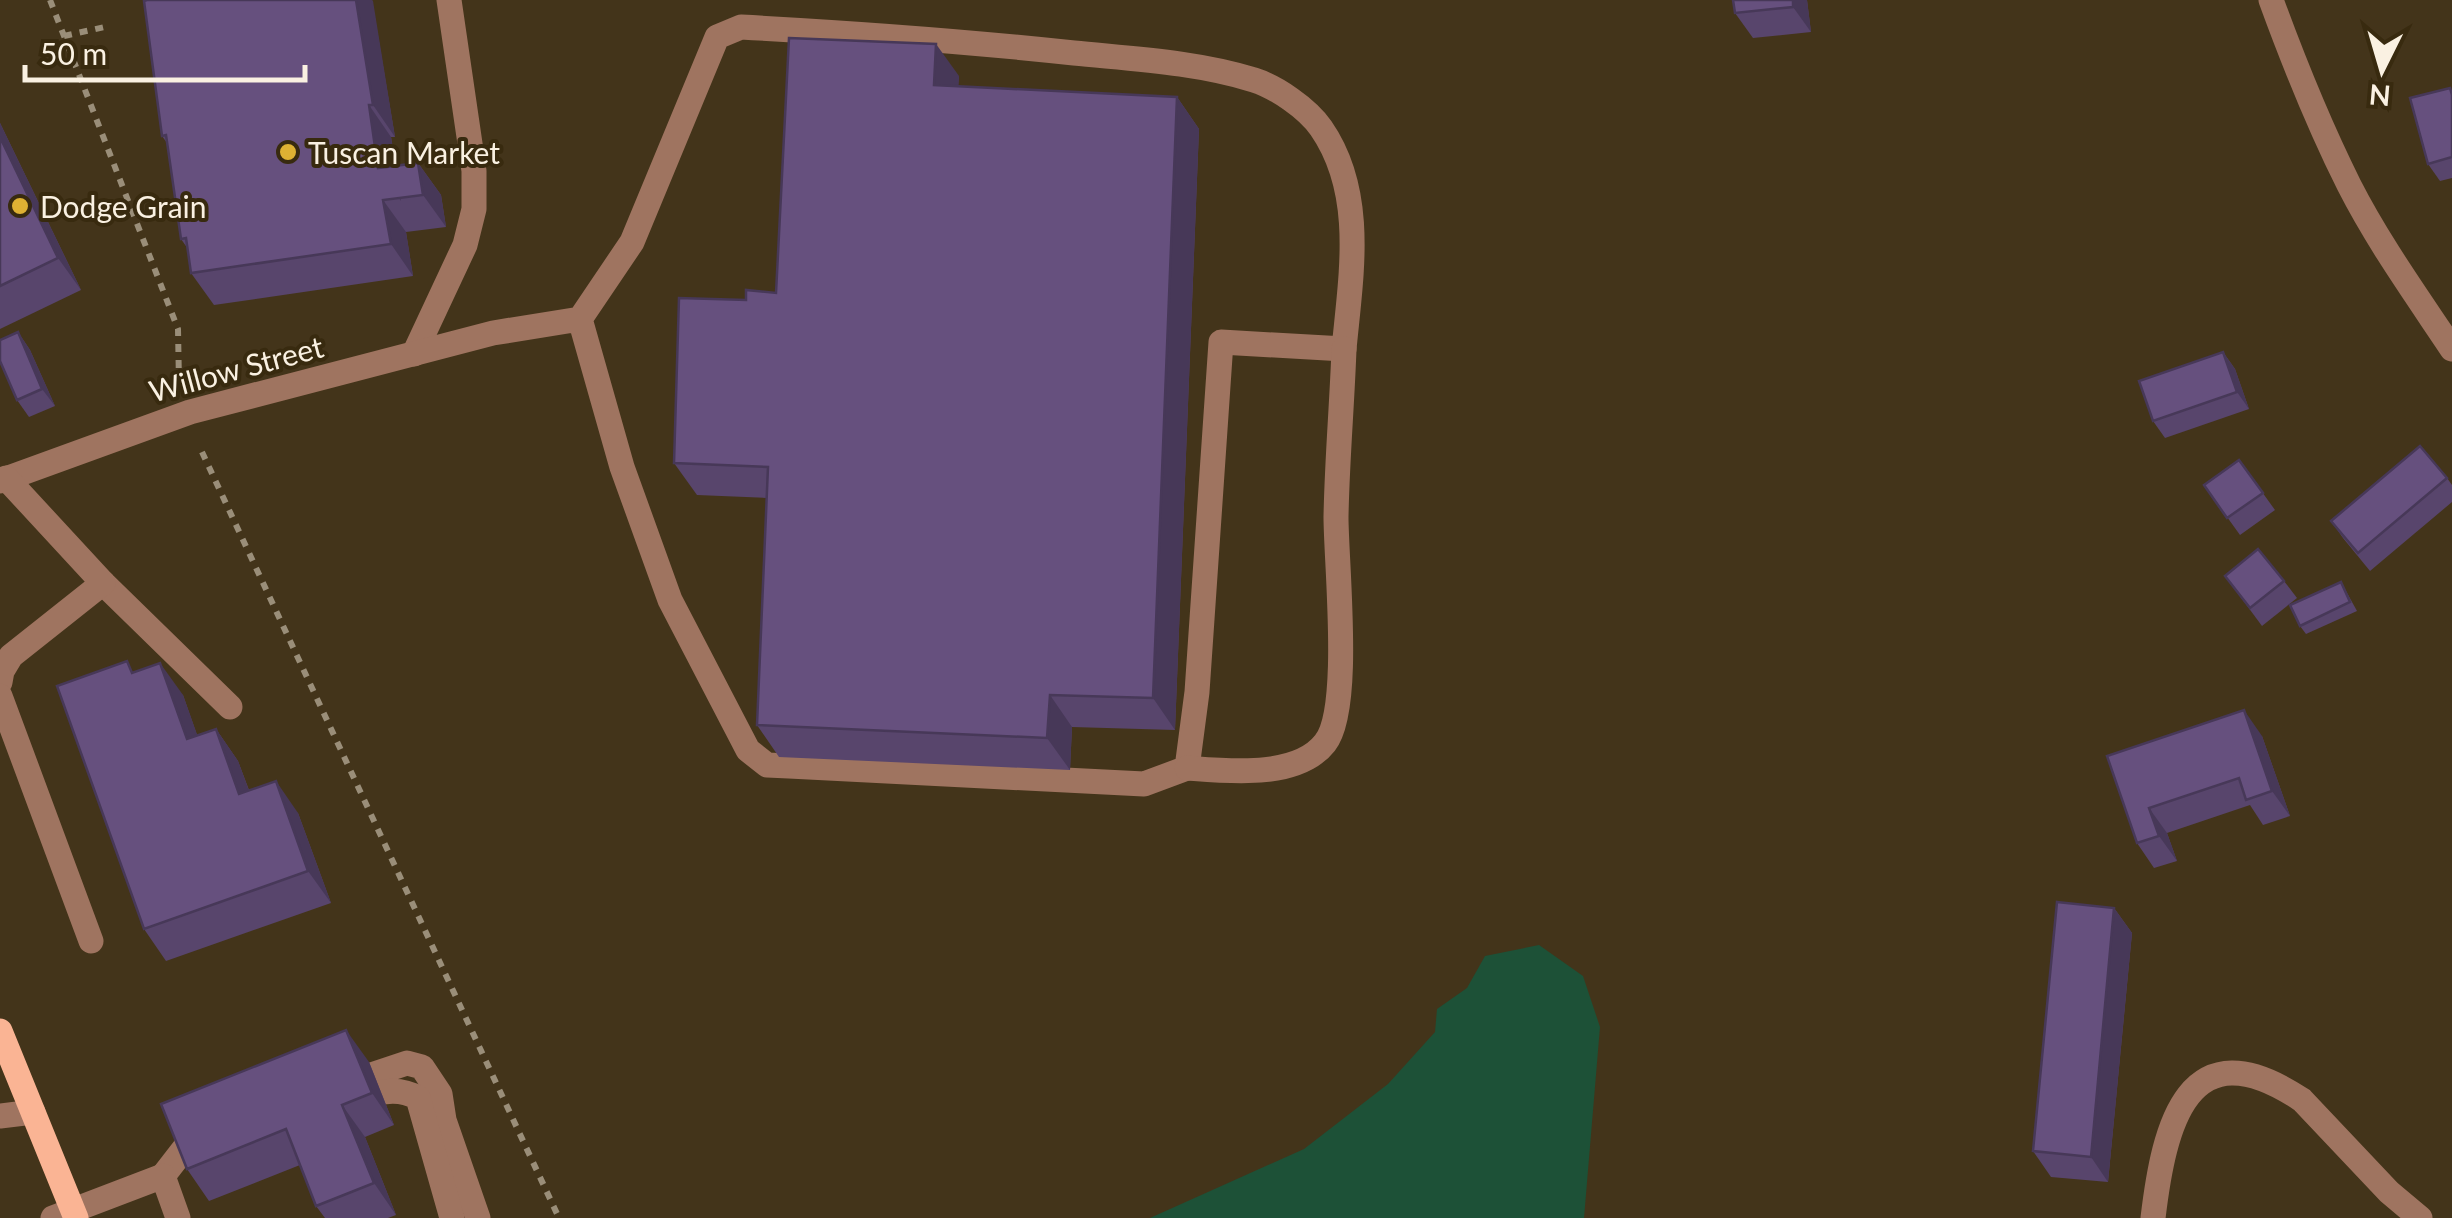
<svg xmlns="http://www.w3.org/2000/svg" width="2452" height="1218" font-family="Lato,sans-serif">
  <rect width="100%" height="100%" fill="#43341a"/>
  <!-- green -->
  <path fill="#1d5137" d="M1539,945L1583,976L1600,1027L1584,1218H1150L1304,1149L1388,1084L1435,1032L1437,1009L1467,988L1485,956Z"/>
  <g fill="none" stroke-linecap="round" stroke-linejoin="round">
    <!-- path -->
    <g stroke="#9a8e79" stroke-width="6" stroke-dasharray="8 8" stroke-linecap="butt">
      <path d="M50,0L178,329L179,383"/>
      <path d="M64,36L109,26"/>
      <path d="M202,452L559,1218"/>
    </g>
    <!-- minor -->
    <g stroke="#9f7460" stroke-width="25">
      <path d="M2271,0C2294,63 2319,125 2349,185C2378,242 2416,295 2452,349"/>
      <path d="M414,354L465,245L474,209V171L449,0"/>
      <path d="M0,481L190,412L493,333L580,319L622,467L670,600L748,750L767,765L789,766L1144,784L1187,768L1197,692L1221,342L1344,349C1351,275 1366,193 1321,128C1307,108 1276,87 1254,80C1196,62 1133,59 1074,53C963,41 852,33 741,27L717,37L632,242L580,319"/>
      <path d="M103,583L230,707"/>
      <path d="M0,682L2,671L11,656L103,583L6,478"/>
      <path d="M0,696L91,941"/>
      <path d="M1187,768C1227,771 1297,779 1325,743C1352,710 1336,564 1336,517C1337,461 1342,405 1344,349"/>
      <path d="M344,1084L407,1063L422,1067L440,1094L444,1120L478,1218"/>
      <path d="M352,1102C374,1093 396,1085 418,1098L452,1218"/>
      <path d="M0,1116L33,1112"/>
      <path d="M163,1176L187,1145L209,1137"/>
      <path d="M53,1218L163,1176L178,1218"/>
      <path d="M2153,1218C2164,1126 2187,1023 2302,1100L2389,1192L2420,1218"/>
    </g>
    <!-- major -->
    <path stroke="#fab494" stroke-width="25" d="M0,1031L76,1218"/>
  </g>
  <!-- wall -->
  <g fill="#58456c">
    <path d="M147,0H372L395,137H391L396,166L418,163L441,195L446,227L406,232L413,276L214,305L191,273L188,249L181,239L167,143L162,136Z"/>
    <path d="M1733,0H1807L1811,32L1753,38L1735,13Z"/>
    <path d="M959,76L958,86L1177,97L1199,129L1175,730L1072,727L1070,770L779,757L757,725L767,498L697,495L674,463L746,300L776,293Z"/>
    <path d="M2450,88L2452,91V178L2440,181L2428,164Z"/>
    <path d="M0,123L81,290L0,329Z"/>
    <path d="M18,332L30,350L55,406L29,417L17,400Z"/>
    <path d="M2223,352L2235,369L2249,409L2165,438L2153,421Z"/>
    <path d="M2239,460L2275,510L2240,535L2204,485Z"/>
    <path d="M2447,478L2452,485V502L2370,571L2343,538L2331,521Z"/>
    <path d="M2225,576L2284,581L2297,598L2262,626Z"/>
    <path d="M2341,582L2357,611L2306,634L2300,626Z"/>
    <path d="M135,672L183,695L197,735L216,729L238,761L249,790L298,813L331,903L166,961L144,929Z"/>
    <path d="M2262,736L2290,816L2263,825L2250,805L2167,833L2177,861L2154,868L2137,843L2107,756Z"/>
    <path d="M2114,908L2132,933L2108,1182L2051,1177L2033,1151Z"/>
    <path d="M369,1062L394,1125L365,1137L396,1215L388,1218H325L316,1206L300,1165L209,1201L187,1169Z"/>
  </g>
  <!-- shaded-wall -->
  <g fill="#473858">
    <path d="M356,0H372L373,1L395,137L373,105Z"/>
    <path d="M1793,0H1807L1811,32L1793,7Z"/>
    <path d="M936,44L959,76L957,117L934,85Z"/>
    <path d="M1177,97L1199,129L1175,730L1153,698Z"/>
    <path d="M369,105L391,137L401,201L378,168Z"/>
    <path d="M0,123L81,290L58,258L0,137Z"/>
    <path d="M418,163L441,195L446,227L423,195Z"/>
    <path d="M383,200L406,232L413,276L391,244Z"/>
    <path d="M18,332L30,350L55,406L42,389Z"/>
    <path d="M2223,352L2235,369L2249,409L2237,392Z"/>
    <path d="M160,663L183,695L210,771L187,739Z"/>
    <path d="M1050,695L1072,727L1070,770L1047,738Z"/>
    <path d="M2244,710L2262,736L2290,816L2272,791Z"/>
    <path d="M216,729L238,761L262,826L239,794Z"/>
    <path d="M276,781L298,813L331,903L308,871Z"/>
    <path d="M2149,808L2167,833L2177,861L2159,836Z"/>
    <path d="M2114,908L2132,933L2108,1182L2091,1157Z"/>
    <path d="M346,1030L369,1062L394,1125L372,1093Z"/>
    <path d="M342,1105L365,1137L396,1215L374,1183Z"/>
  </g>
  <!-- building -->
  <g fill="#66507e" stroke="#473858" stroke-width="2.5">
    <path d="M147,0H356L373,105H369L378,168L418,163L423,195L383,200L391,244L191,273L186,238L181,239L166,135L162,136L144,1Z"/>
    <path d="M1733,0H1793V7L1735,13Z"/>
    <path d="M789,38L936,44L934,85L1177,97L1153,698L1050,695L1047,738L757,725L768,467L674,463L679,298L746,300V290L776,293Z"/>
    <path d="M2450,88L2452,95V157L2428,164L2410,98Z"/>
    <path d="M0,137L58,258L0,286Z"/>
    <path d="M18,332L42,389L17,400L0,361V340Z"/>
    <path d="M2223,352L2237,392L2153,421L2139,381Z"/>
    <path d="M2420,446L2447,478L2358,553L2331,521Z"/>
    <path d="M2239,460L2263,493L2227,518L2204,485Z"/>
    <path d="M2258,549L2284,581L2250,608L2225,576Z"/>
    <path d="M2341,582L2350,602L2300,626L2290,605Z"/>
    <path d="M127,661L132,673L160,663L187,739L216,729L239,794L276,781L308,871L144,929L57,686Z"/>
    <path d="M2244,710L2272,791L2246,800L2239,778L2149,808L2159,836L2137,843L2107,756Z"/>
    <path d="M2057,902L2114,908L2091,1157L2033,1151Z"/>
    <path d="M346,1030L372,1093L342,1105L374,1183L316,1206L286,1129L187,1169L161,1104Z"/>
  </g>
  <!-- markers -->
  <g fill="#deb133" stroke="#382a0f" stroke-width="4">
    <circle cx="288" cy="152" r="10"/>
    <circle cx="20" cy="206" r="10"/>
  </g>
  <g text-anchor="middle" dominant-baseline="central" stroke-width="8" stroke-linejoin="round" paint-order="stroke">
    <!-- poi labels -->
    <g font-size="30" fill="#faf1e2" stroke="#382a0f" text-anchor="start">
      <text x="308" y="152">Tuscan Market</text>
      <text x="40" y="206">Dodge Grain</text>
    </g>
    <!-- street labels -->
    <g font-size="30" fill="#faf1e2" stroke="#382a0f">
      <text transform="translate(236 368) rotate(-15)">Willow Street</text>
    </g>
  </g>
  <!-- north arrow -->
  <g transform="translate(2382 70) rotate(185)" stroke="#382a0f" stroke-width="8" paint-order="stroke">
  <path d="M0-8L18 38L0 25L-18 38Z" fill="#faf1e2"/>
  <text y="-15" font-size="28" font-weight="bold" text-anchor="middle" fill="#faf1e2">N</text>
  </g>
  <!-- scale -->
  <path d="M25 65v15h280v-15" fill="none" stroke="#faf1e2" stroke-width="5"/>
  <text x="40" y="65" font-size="30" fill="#faf1e2" stroke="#382a0f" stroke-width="8" paint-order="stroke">50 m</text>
</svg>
